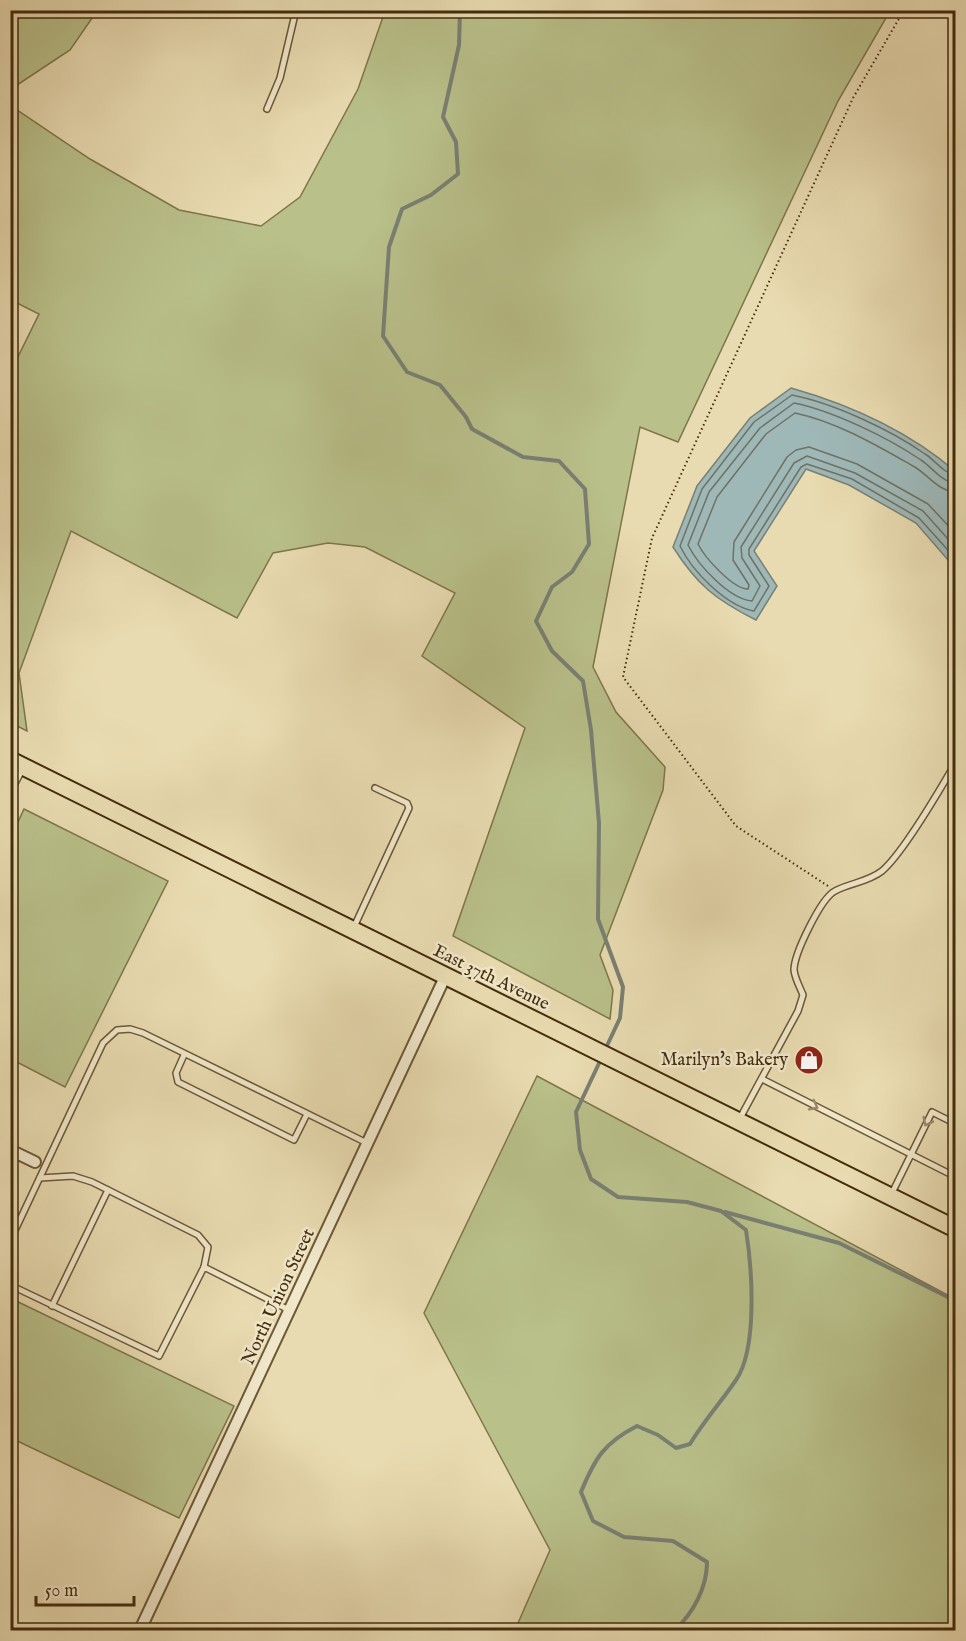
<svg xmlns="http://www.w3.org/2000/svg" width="966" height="1641" font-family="'IM FELL English',serif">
  <rect width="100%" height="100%" fill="#e9dbb1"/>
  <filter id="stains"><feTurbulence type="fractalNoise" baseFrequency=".00333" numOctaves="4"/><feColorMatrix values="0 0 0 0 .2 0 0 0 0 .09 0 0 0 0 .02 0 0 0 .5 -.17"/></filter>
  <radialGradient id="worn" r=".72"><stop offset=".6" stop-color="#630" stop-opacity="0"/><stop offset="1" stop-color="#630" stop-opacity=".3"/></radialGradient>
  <!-- green -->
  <g fill="#b9c08a" stroke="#7e764a" stroke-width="1.5">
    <path d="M11,10H97V11L70,50L11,89Z"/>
    <path d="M385,11H890L838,101L678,442L640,427L593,667L616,712L665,767L663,790L600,955L613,990L610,1019L453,936L525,728L422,656L455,593L365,547L328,543L273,553L237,618L71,531L19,673L27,731L11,723V371L39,314L11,300V106L90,159L179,210L261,226L300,197L358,89Z"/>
    <path d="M24,809L168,881L65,1087L11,1059V837Z"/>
    <path d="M537,1076L955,1299V1630H515L550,1550L424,1313Z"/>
    <path d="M10,1298L234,1406L179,1518L11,1438Z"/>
  </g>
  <!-- water -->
  <path fill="#9eb8b8" stroke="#7a8073" stroke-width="1.5" d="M791,388C851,405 908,431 955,471V568L916,523L849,485L806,469L754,551L777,586L756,620C716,600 697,585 673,547L697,486L750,418Z"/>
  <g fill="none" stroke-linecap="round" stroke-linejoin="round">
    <!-- shore -->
    <g stroke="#707262" stroke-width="1.5">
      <path d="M956,475C944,474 935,460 925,454C891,430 833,403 792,395L754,422L702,489L680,546C692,571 726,606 754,611L769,586L749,555V549L801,467L807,464L852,479L919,518L956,559"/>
      <path d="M956,483C941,482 932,467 921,460C887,437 833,411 794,403L760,428L709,492L688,545C698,565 729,599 752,601L760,586L742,558L741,547L794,463L807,456L855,473L923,511L956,548"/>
      <path d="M956,492C937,491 928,474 913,466C876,445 837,422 795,413L766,434L717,497L698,544C705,558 733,589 748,589L749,585L733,560L734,542L787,457L796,450L809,447L857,464L928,504L956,534"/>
    </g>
    <!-- stream -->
    <g stroke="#7a8073" stroke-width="4">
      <path d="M460,10L459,45L443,117L456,142L458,174L431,195L402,209L389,247L383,336L407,372L440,385L466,417L472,429L523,457L559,461L585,489L589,544L572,572L552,587L536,621L552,651L583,681L591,730L599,823L598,919L623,987L620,1018L605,1050"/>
      <path d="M602,1057L576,1112L580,1150L591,1179L618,1197L687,1202L721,1211L746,1230C752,1268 758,1348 736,1380C721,1402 704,1421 690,1444L676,1448L658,1435L637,1426C604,1443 595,1458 581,1492L593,1521L624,1537L673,1541L707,1562C707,1588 693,1613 675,1630"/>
      <path d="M725,1212L839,1243L956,1301"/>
    </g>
    <!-- service casing -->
    <g stroke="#6c5834" stroke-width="8">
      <g id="service">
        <path d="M267,109L280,78L296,10"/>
        <path d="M10,793L23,768"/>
        <path d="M354,927L409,808L407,803L375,788"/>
        <path d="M184,1055L176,1073L178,1082L294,1140L307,1114"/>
        <path d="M762,1079L956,1177"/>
        <path d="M739,1120L798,1011L803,995C800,987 795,979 794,970C794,954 821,898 835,891C850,883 868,882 882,871C903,853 941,788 956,762"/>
        <path d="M40,1178L73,1176L92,1182L198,1235L208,1247L204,1267"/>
        <path d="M892,1193L932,1112L956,1124"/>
        <path d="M10,1241L103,1043L117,1030L130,1029L143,1033L367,1143"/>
        <path d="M10,1285L159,1356L204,1267L289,1310"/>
        <path d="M52,1306L108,1190"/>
      </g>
    </g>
    <!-- minor casing -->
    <g stroke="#6c5834" stroke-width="14">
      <g id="minor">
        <path d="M10,1150L35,1162"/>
        <path d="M140,1630L445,977"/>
      </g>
    </g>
    <!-- primary casing -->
    <g stroke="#432d0b" stroke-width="20">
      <path id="primary" d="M10,760L956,1229"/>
    </g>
    <!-- path -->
    <path stroke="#432d0b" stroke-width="2" stroke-dasharray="1.5 3" stroke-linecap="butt" d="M828,886L736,826L623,677L652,538L853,98L904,10"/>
    <!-- service -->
    <use href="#service" stroke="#f1e8cc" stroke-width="5"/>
    <!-- minor -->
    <use href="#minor" stroke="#f1e8cc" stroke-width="10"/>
    <!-- primary -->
    <use href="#primary" stroke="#e9dbb1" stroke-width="16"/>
  </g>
  <!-- one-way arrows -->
  <defs><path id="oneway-chevron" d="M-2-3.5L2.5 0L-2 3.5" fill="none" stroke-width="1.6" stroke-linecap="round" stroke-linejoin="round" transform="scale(1.5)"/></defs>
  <g stroke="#9a8a6c">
    <use href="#oneway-chevron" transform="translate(814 1106) rotate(27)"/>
    <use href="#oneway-chevron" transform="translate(927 1122) rotate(116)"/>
  </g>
  <!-- icons -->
  <defs>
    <g id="shop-disc" transform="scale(1.5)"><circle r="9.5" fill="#8f2418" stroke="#f1e8cc"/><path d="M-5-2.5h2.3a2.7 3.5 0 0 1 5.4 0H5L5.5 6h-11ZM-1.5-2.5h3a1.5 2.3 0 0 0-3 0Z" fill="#fff"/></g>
  </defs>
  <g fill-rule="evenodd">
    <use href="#shop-disc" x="809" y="1060"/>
  </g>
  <g text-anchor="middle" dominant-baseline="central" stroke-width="5" stroke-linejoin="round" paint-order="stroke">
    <!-- street labels -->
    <g font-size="18" fill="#432d0b" stroke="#f1e8cc">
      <text transform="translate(491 978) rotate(26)">East 37th Avenue</text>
      <text transform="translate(279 1297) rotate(-65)">North Union Street</text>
    </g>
    <!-- poi labels -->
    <g font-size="18" fill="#432d0b" stroke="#f1e8cc" text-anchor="end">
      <text x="788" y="1060">Marilyn's Bakery</text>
    </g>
  </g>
  <!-- margin -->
  <rect width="966" height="1641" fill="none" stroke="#e9dbb1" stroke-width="36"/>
  <rect x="12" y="12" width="942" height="1617" fill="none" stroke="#432d0b" stroke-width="3"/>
  <rect x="18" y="18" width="930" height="1605" fill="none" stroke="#432d0b" stroke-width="1.5"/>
  <!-- scale -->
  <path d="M36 1596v9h98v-9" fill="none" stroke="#432d0b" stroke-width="3"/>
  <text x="45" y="1596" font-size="18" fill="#432d0b" stroke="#f1e8cc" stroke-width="4.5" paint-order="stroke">50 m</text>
  <rect width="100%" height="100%" filter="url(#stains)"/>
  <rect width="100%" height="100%" fill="url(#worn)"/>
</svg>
